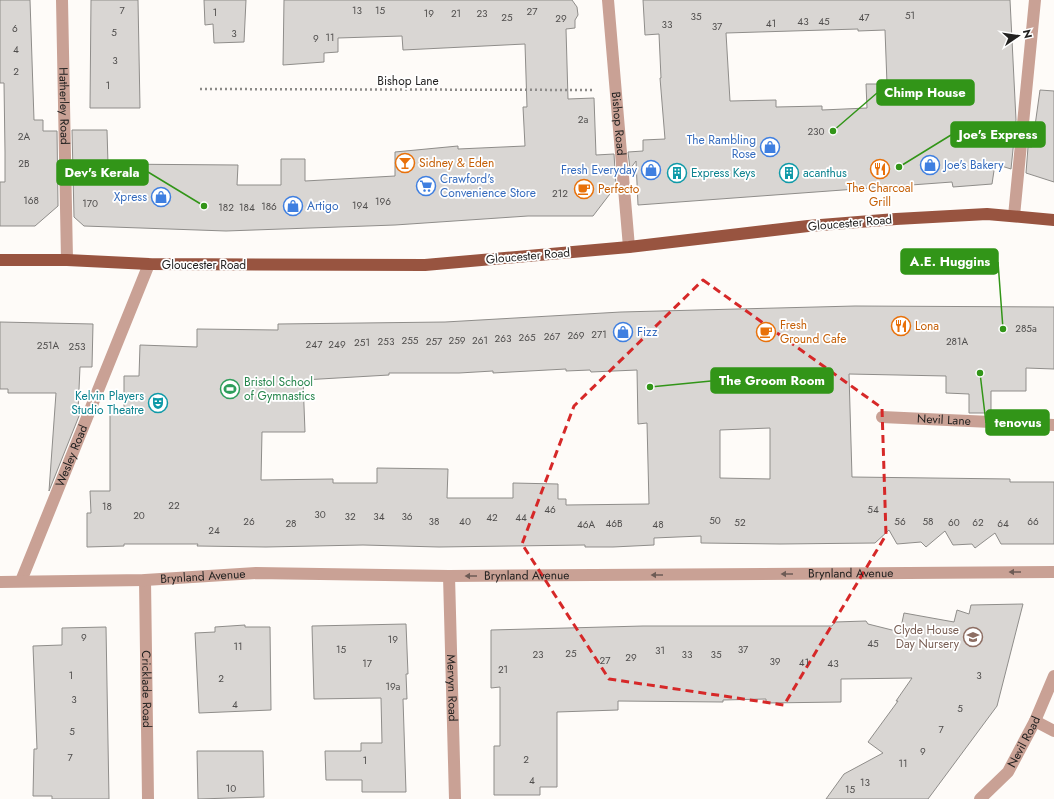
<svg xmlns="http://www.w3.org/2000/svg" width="1054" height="799" font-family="Jost,sans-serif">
  <rect width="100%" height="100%" fill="#fefbf8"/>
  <!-- building -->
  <g fill="#d9d6d3" stroke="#8f8d8a" fill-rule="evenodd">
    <path d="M0,0H30L34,120H43V131H57L58,206L35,226H0V182H5V152L4,83H0Z"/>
    <path d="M91,0H138L140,108H90Z"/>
    <path d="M204,0H246L244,42L214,43L213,24L205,25Z"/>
    <path d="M284,0H572L577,7L578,15L575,20V28L566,29L568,99L594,98L596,155L614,154L616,186L593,216H528L395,225L226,231L84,226L74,217L72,130H107L108,164L238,165L237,185H281V159H305V181L395,176V152L458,146V149L525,146L523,107H527L525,44L403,50L402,36L338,38V52L324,53V62L283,65Z"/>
    <path d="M643,0H1010L1016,120L1011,169L995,164L992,184L953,187L952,182L638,205L636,161L630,169L628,152L643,151V140L665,139L660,78H661L659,34L645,35ZM858,29V31L885,30L887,84H866L867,108L822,110V106L776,107V100L730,101L726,33Z"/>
    <path d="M1040,90L1054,91V182L1026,173L1028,147H1032Z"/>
    <path d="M855,306L1054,307V369L1026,368V391H991V413H969V394L946,393V376L849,374L852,477L1010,479V482H1054V544H1001L995,533L975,548L972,544L953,545L945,531L926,547L921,542L897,544L889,530L875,543L780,544L701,543V536L654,538V545L613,547H585V545L439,547L363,545L266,547L197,546L198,544H124V546L87,547V513H91L90,491H110V412L124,413V376H139L140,345L197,347V329L278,330V324L445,322L621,312ZM566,369V371L590,370L591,372L637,370L638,424L647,423L649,504L566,505V499H558V484L513,483V498H447L448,469L377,468V483H333V479L261,480L262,432H305L303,380L389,375V373H459L493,371V373ZM770,428V479L720,478V430Z"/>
    <path d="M0,322L93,324L92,367H80L78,411H81L49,491L56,393H8V389H0Z"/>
    <path d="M1023,604L997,706L928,799H826L844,774L883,753L868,742L898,701H896L912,678L841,679V702L766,703V699L723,700V702L618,701V710L557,712V787H540V795H494V746H500V687L491,688V630L643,626H832L835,622L866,621L868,624L900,632L904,613L954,622L957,610L969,614L971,605Z"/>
    <path d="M406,624L408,674H406L407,699H403L406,792H362V780H326L325,751H361V743H382L381,698L314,699L312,626Z"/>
    <path d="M245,625V627H270L271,710L199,713L195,633L215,632V627Z"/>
    <path d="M106,627L109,799H52V796H33L34,749H37L33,646L62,645V628Z"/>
    <path d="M197,751H263L264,797L198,799Z"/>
  </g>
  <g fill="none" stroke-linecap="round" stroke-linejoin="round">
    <!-- path -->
    <path stroke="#8c8a88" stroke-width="2.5" stroke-dasharray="2 3" stroke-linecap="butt" d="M200,89L595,90"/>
    <!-- minor -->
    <g stroke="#c9a195" stroke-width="12">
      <path id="s1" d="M62,0L67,260"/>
      <path id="s2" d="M608,0L629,247"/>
      <path d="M1014,216L1035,0"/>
      <path id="s3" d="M882,417L1054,425"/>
      <path id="s4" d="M449,576L455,799"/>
      <path id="s5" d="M145,580L148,799"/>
      <path id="s6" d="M21,581L149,264"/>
      <path id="s7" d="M0,582L145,580L256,573L449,576L1054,572"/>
      <path d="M1035,721L1054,731"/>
      <path id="s8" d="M980,799L1008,772L1035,721L1054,676"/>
    </g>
    <!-- major -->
    <path stroke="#985440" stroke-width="12" d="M0,260H67L149,264L425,265L629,247L808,226L896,219L987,214L1054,220"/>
  </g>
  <!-- one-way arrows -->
  <defs><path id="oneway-solid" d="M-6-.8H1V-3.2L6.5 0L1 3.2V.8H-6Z"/></defs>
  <g fill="#6d5b55">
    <use href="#oneway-solid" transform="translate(1015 572) rotate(180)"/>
    <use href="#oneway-solid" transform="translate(787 574) rotate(180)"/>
    <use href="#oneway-solid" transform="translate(657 575) rotate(180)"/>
    <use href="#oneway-solid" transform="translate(471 576) rotate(180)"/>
  </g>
  <!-- marked area -->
  <path fill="none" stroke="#d62828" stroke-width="3" stroke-dasharray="8 5" stroke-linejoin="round" d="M703,280L882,408L886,535L784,705L609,679L522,544L574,406Z"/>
  <!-- icons -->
  <defs>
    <g id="shop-ring" transform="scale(1)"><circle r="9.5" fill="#fff" stroke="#3f7fe0" stroke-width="1.5"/><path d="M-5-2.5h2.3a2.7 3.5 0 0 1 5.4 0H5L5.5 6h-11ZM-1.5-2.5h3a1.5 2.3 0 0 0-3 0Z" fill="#3f7fe0"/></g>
    <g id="bar-ring" transform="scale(1)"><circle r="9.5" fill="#fff" stroke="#e8710a" stroke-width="1.5"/><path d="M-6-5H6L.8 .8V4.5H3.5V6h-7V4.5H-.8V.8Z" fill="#e8710a"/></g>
    <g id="restaurant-ring" transform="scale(1)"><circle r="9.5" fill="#fff" stroke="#e8710a" stroke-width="1.5"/><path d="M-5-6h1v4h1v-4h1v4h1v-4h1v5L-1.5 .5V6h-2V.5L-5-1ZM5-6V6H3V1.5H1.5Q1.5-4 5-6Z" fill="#e8710a"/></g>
    <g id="building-ring" transform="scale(1)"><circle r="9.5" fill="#fff" stroke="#0f9aa8" stroke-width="1.5"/><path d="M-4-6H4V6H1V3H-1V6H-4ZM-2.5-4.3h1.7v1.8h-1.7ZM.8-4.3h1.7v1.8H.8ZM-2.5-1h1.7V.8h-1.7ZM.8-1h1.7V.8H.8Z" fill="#0f9aa8"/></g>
    <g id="supermarket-ring" transform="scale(1)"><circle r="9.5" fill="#fff" stroke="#3f7fe0" stroke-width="1.5"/><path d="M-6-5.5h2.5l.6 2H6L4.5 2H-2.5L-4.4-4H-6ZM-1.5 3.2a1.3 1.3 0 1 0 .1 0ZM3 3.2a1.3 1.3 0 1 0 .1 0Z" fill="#3f7fe0"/></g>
    <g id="cafe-ring" transform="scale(1)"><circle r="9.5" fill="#fff" stroke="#e8710a" stroke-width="1.5"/><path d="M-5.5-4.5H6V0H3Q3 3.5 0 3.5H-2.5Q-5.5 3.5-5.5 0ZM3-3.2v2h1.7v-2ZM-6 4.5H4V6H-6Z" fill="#e8710a"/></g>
    <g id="stadium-ring" transform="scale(1)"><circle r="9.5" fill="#fff" stroke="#2e9e5b" stroke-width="1.5"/><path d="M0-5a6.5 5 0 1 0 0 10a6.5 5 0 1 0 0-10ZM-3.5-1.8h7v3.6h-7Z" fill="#2e9e5b"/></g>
    <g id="theatre-ring" transform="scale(1)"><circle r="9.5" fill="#fff" stroke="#0f9aa8" stroke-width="1.5"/><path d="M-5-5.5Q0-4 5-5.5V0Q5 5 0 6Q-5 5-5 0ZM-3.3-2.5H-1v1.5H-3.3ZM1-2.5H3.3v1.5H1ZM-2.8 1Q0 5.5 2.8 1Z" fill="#0f9aa8"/></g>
    <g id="school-ring" transform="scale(1)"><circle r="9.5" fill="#fff" stroke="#8d6e63" stroke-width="1.5"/><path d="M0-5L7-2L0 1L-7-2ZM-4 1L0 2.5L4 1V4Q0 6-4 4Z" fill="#8d6e63"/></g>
  </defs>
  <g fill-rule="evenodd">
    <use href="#shop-ring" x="770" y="147"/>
    <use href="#bar-ring" x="405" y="163"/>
    <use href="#shop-ring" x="930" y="165"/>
    <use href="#restaurant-ring" x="880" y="169"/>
    <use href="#shop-ring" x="651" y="170"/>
    <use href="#building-ring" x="677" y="173"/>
    <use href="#building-ring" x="789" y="173"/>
    <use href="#supermarket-ring" x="426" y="186"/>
    <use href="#cafe-ring" x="584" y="189"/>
    <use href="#shop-ring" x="161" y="197"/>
    <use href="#shop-ring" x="293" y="206"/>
    <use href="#restaurant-ring" x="901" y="326"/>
    <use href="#shop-ring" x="623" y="332"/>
    <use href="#cafe-ring" x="766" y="332"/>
    <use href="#stadium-ring" x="230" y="389"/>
    <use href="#theatre-ring" x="158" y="403"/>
    <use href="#school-ring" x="973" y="637"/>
  </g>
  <g text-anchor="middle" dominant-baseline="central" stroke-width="3.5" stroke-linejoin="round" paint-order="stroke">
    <!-- number labels -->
    <g font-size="10" fill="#504e4d">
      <text x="122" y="10">7</text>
      <text x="357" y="10">13</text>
      <text x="380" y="10">15</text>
      <text x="532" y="11">27</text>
      <text x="215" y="12">1</text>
      <text x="429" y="13">19</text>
      <text x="456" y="13">21</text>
      <text x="482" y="13">23</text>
      <text x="910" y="15">51</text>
      <text x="696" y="16">35</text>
      <text x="507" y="17">25</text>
      <text x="864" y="17">47</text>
      <text x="561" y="18">29</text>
      <text x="803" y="21">43</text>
      <text x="824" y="21">45</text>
      <text x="771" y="23">41</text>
      <text x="667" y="24">33</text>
      <text x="717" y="26">37</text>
      <text x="15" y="28">6</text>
      <text x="114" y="32">5</text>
      <text x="234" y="33">3</text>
      <text x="330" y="37">11</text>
      <text x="316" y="38">9</text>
      <text x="16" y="49">4</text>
      <text x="115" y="60">3</text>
      <text x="16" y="71">2</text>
      <text x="108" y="85">1</text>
      <text x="583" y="119">2a</text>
      <text x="816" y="131">230</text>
      <text x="24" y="136">2A</text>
      <text x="24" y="163">2B</text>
      <text x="560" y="193">212</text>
      <text x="31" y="200">168</text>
      <text x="383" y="201">196</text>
      <text x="90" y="203">170</text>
      <text x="360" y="205">194</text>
      <text x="269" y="206">186</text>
      <text x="226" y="207">182</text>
      <text x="247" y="207">184</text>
      <text x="1026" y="328">285a</text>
      <text x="599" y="334">271</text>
      <text x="576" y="335">269</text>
      <text x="552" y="336">267</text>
      <text x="527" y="337">265</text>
      <text x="503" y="338">263</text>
      <text x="410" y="340">255</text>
      <text x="457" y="340">259</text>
      <text x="480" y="340">261</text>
      <text x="386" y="341">253</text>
      <text x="434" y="341">257</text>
      <text x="957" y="341">281A</text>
      <text x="362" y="342">251</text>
      <text x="314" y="344">247</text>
      <text x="337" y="344">249</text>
      <text x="48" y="345">251A</text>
      <text x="77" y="346">253</text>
      <text x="174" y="505">22</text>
      <text x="107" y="506">18</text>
      <text x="550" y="509">46</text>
      <text x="873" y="509">54</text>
      <text x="320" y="514">30</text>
      <text x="139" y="515">20</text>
      <text x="350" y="516">32</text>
      <text x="379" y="516">34</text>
      <text x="407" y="516">36</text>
      <text x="492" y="517">42</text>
      <text x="521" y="517">44</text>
      <text x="715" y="520">50</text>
      <text x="249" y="521">26</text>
      <text x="434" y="521">38</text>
      <text x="465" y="521">40</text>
      <text x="900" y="521">56</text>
      <text x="928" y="521">58</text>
      <text x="1033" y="521">66</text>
      <text x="740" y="522">52</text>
      <text x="954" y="522">60</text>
      <text x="978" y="522">62</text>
      <text x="291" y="523">28</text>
      <text x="614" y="523">46B</text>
      <text x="1003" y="523">64</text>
      <text x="586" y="524">46A</text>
      <text x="658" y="524">48</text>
      <text x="214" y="530">24</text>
      <text x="84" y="637">9</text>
      <text x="393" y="639">19</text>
      <text x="873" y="643">45</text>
      <text x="238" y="646">11</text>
      <text x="341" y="649">15</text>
      <text x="743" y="649">37</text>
      <text x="660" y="650">31</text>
      <text x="571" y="653">25</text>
      <text x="538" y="654">23</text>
      <text x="687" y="654">33</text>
      <text x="716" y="654">35</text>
      <text x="631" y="657">29</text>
      <text x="605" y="660">27</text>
      <text x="775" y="661">39</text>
      <text x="804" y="662">41</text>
      <text x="367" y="663">17</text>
      <text x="833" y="663">43</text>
      <text x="503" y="669">21</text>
      <text x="71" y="675">1</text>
      <text x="979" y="675">3</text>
      <text x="221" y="678">2</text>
      <text x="393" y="686">19a</text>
      <text x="74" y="699">3</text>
      <text x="235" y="704">4</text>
      <text x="960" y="708">5</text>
      <text x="941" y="729">7</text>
      <text x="72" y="731">5</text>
      <text x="923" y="751">9</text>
      <text x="70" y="757">7</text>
      <text x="526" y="759">2</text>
      <text x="365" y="760">1</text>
      <text x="903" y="763">11</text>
      <text x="532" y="780">4</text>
      <text x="865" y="782">13</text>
      <text x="231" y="788">10</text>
      <text x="850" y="789">15</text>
    </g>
    <!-- street labels -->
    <g font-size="12" fill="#222120" stroke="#fff">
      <text x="408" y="81">Bishop Lane</text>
      <text stroke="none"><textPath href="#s1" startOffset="106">Hatherley Road</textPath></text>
      <text stroke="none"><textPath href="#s2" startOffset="124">Bishop Road</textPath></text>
      <text transform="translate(850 223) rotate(-5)">Gloucester Road</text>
      <text transform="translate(528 256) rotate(-5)">Gloucester Road</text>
      <text x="204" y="265">Gloucester Road</text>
      <text stroke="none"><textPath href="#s3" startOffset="62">Nevil Lane</textPath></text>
      <text stroke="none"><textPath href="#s6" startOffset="135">Wesley Road</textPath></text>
      <text stroke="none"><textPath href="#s7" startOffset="851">Brynland Avenue</textPath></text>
      <text stroke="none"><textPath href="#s7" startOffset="203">Brynland Avenue</textPath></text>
      <text stroke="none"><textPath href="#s7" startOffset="527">Brynland Avenue</textPath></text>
      <text stroke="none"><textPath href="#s4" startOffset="112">Mervyn Road</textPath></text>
      <text stroke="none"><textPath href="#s5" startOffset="109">Cricklade Road</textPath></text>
      <text stroke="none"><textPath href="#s8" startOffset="73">Nevil Road</textPath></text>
    </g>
    <!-- shop labels -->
    <g font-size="12" fill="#366cbe" stroke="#fff" text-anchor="start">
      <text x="756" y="140" text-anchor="end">The Rambling<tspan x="756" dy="14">Rose</tspan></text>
      <text x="944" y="165">Joe's Bakery</text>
      <text x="637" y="170" text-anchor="end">Fresh Everyday</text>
      <text x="440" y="179">Crawford's<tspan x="440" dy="14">Convenience Store</tspan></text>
      <text x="147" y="197" text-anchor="end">Xpress</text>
      <text x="307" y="206">Artigo</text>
      <text x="637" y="332">Fizz</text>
    </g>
    <!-- food labels -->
    <g font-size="12" fill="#c56008" stroke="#fff" text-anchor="start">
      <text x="419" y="163">Sidney &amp; Eden</text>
      <text x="880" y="188" text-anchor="middle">The Charcoal<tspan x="880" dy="14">Grill</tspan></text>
      <text x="598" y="189">Perfecto</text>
      <text x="780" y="325">Fresh<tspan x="780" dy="14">Ground Cafe</tspan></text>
      <text x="915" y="326">Lona</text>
    </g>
    <!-- culture labels -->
    <g font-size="12" fill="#0d838f" stroke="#fff" text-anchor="start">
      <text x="691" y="173">Express Keys</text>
      <text x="803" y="173">acanthus</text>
      <text x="144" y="396" text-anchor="end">Kelvin Players<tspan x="144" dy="14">Studio Theatre</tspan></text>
    </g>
    <!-- leisure labels -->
    <g font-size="12" fill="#27864d" stroke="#fff" text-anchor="start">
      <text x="244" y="382">Bristol School<tspan x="244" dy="14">of Gymnastics</tspan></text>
    </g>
    <!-- education labels -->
    <g font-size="12" fill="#785e54" stroke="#fff" text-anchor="end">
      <text x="959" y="630">Clyde House<tspan x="959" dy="14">Day Nursery</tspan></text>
    </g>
  </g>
  <!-- callouts -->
  <path fill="none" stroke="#329518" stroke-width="1.5" d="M833 131L877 93M899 167L951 135M204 206L148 172M1003 329L998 262M650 387L711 381M980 373L986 423"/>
  <g fill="#329518" stroke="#fff" stroke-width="1.5">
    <circle cx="833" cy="131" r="4"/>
    <circle cx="899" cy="167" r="4"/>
    <circle cx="204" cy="206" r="4"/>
    <circle cx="1003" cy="329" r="4"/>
    <circle cx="650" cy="387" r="4"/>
    <circle cx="980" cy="373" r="4"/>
  </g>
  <g fill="#329518" stroke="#329518" stroke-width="1.5">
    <rect x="877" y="80" width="97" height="25" rx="4"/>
    <rect x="951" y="122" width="94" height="25" rx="4"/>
    <rect x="57" y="160" width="91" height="25" rx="4"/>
    <rect x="901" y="249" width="97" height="25" rx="4"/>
    <rect x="711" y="368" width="122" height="25" rx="4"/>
    <rect x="986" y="410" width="63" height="25" rx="4"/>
  </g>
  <g font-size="13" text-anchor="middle" font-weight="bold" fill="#fff">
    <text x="925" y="97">Chimp House</text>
    <text x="998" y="139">Joe's Express</text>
    <text x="102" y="177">Dev's Kerala</text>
    <text x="950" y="266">A.E. Huggins</text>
    <text x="772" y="385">The Groom Room</text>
    <text x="1018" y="427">tenovus</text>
  </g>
  <!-- north arrow -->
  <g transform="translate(1018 36) rotate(77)" stroke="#ffffff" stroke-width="3" paint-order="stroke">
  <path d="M0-3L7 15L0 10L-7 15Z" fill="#222120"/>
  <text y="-6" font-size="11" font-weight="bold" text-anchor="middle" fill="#222120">N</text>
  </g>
</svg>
